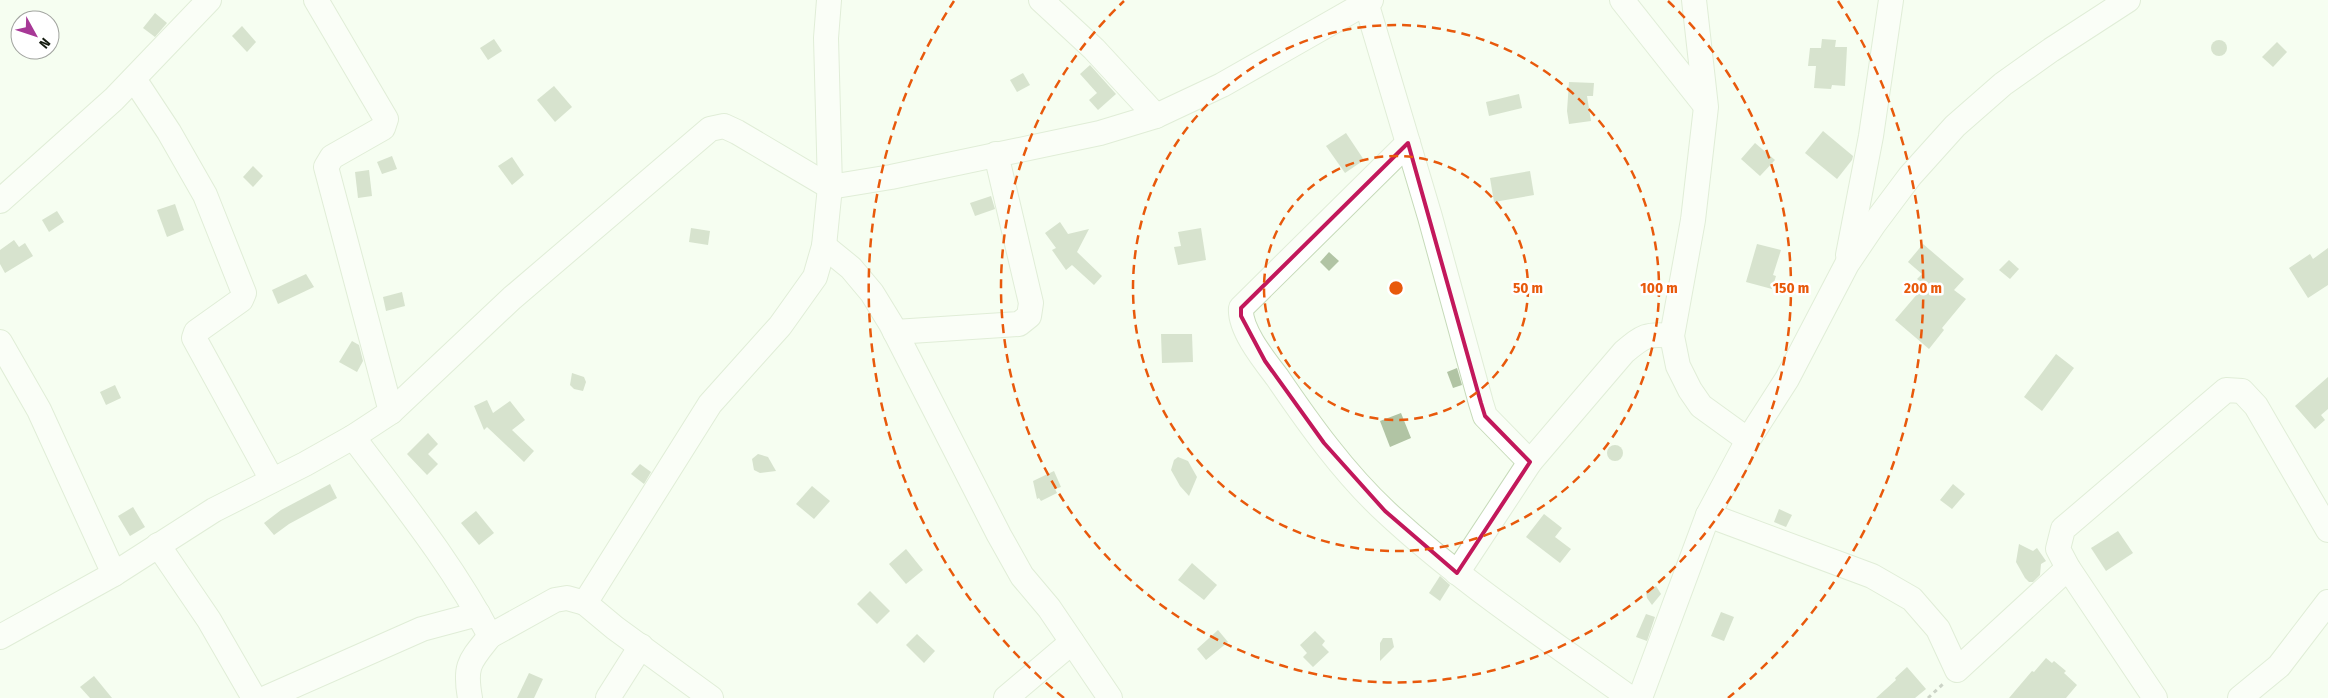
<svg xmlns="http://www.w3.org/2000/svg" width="2328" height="698" font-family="'Fira Sans Condensed',sans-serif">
  <rect width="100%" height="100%" fill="#f6fef1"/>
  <!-- building -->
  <g fill="#b1c4a4">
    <path d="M155,13L167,23L155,37L143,28Z"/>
    <path d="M242,26L256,42L247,52L232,36Z"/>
    <path d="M494,39L502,51L488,60L480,48Z"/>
    <path d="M1822,39L1836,40L1835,47H1847L1845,86L1832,85L1831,89L1814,88L1816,66H1808L1810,48H1821Z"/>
    <circle cx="2219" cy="48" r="8"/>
    <path d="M2277,42L2287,52L2273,67L2262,57Z"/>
    <path d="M1090,65L1116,94L1098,110L1089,100L1097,93L1080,74Z"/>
    <path d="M1023,73L1030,85L1017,92L1010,80Z"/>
    <path d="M1569,82L1594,83L1593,96H1587L1591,121L1569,124L1567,111Z"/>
    <path d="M554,86L572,107L555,122L537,100Z"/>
    <path d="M1519,94L1522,108L1489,116L1486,102Z"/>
    <path d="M1823,131L1853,156L1852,160L1837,179L1805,153Z"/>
    <path d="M1346,133L1364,160L1345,173L1326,146Z"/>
    <path d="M1755,143L1775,160L1760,176L1741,159Z"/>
    <path d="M392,156L397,169L382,174L377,162Z"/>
    <path d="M512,157L524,175L512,185L498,166Z"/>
    <path d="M253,166L263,176L253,187L243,177Z"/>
    <path d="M369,170L372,196L358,198L355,172Z"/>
    <path d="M1530,171L1534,195L1494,202L1490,178Z"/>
    <path d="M991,196L995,209L975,216L970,203Z"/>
    <path d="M175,204L184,230L167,237L157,210Z"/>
    <path d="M57,211L64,222L49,232L42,220Z"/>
    <path d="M1060,222L1068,234L1089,229L1077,252L1102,276L1094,285L1072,265L1066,270L1052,250L1056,248L1045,233Z"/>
    <path d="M691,228L710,231L708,245L689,242Z"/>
    <path d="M1201,228L1206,260L1178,265L1174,247L1181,246L1178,232Z"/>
    <path d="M14,240L19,247L25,243L33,256L5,273L0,264V250Z"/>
    <path d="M1757,244L1781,250L1773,275L1776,276L1772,289L1746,282Z"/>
    <path d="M1923,244L1964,279L1954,290L1966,299L1942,328L1944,330L1929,349L1895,320L1925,285L1917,279L1922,274L1908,262Z"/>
    <path d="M2328,248V285L2308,298L2289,268L2310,254L2313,259Z"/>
    <path d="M1329,252L1339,261L1329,271L1320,262Z"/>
    <path d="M2009,260L2019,269L2010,279L1999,270Z"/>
    <path d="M306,274L314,287L278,304L272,290Z"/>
    <path d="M402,292L405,306L386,311L383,297Z"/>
    <path d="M1161,334H1192L1193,362L1162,363Z"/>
    <path d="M352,341L359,345L363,361L357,372L339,362Z"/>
    <path d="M2056,354L2074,368L2042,411L2024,397Z"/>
    <path d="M1457,368L1462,385L1453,388L1447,372Z"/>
    <path d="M572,373L584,377L586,382L583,391L574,389L570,385Z"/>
    <path d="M2328,377V409L2321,415L2325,420L2315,429L2295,406Z"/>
    <path d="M115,385L121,398L106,405L100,392Z"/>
    <path d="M487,400L493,413L510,401L525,420L512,430L534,451L524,462L487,427L484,430L474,406Z"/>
    <path d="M1401,413L1411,438L1390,447L1380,421Z"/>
    <path d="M428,433L438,444L428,454L438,464L427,475L407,454Z"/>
    <circle cx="1615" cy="453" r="8"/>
    <path d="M758,454L768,457L776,471L760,473L754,470L752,459Z"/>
    <path d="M1178,457L1188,461L1197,477L1189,496L1180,486L1171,470L1174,460Z"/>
    <path d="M640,464L651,472L644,484L631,474Z"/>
    <path d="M1054,471L1061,487L1055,489L1057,493L1041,501L1039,498L1037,499L1033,481Z"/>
    <path d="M330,484L337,498L289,524L274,535L264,523L281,510Z"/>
    <path d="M1953,484L1965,494L1952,509L1940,500Z"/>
    <path d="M812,486L830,501L814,519L796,504Z"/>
    <path d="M133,507L145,527L130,536L118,516Z"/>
    <path d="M1779,509L1792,515L1786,527L1774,522Z"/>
    <path d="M476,511L494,533L479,545L461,523Z"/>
    <path d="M1544,514L1562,528L1555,537L1571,549L1560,563L1526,537Z"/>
    <path d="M2118,531L2133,553L2106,571L2091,548Z"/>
    <path d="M2019,544L2033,551L2037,548L2046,561L2041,564L2040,575L2033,582H2029L2025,578L2016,562Z"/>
    <path d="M906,549L923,570L906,584L889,564Z"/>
    <path d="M1192,563L1217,585L1204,600L1178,580Z"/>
    <path d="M1440,576L1450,585L1440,601L1429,593Z"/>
    <path d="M1656,586L1661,594L1652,605L1647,598L1646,592Z"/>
    <path d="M870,591L890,611L877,624L857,604Z"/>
    <path d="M1721,612L1734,617L1724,641L1711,636Z"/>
    <path d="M1646,614L1655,617L1647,641L1636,637Z"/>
    <path d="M1218,630L1228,642L1206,660L1197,649Z"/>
    <path d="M1315,631L1325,641L1322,645L1329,652L1313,667L1303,657L1307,653L1300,645Z"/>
    <path d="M917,634L935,651L924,663L906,645Z"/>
    <path d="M1383,638H1392L1394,647L1380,661V643Z"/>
    <path d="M2046,658L2052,663L2054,661L2066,671L2064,673L2077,685L2066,698H2009L2032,671L2034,672Z"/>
    <path d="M1907,667L1926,689L1915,698H1876L1896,680L1895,678Z"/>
    <path d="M529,673L543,679L534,698H517Z"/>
    <path d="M94,676L112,698H90L80,687Z"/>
  </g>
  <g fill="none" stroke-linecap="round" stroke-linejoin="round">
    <!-- minor casing -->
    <g stroke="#c6dab9" stroke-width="26">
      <g id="minor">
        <path d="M316,0L386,119L383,128L332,157L326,167L391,412"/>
        <path d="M1041,0L1094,49L1156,116"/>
        <path d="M1622,0L1705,105"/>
        <path d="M1694,0L1706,107L1693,220L1672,336L1678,366L1690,390L1701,406L1748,440"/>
        <path d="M1366,2L1430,217L1481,403L1485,416L1530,462"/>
        <path d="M134,79L169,132L205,195L244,293L241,300L196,332L194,338L272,480"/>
        <path d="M1408,143L1241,308C1239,329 1264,360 1277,377C1309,424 1344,473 1386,512C1461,582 1547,638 1630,698"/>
        <path d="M0,201L114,99L209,0"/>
        <path d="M824,246L851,268L872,293L891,324L999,535L1022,576L1049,608L1110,698"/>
        <path d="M1848,255L1871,136L1891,0"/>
        <path d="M895,332L1019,324L1029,316L1031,303L996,154"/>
        <path d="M0,342L39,410L114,574"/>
        <path d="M353,437C401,501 453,565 490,636L555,600L567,598L585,603"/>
        <path d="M1708,515L1872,576L1912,599L1938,629L1957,670L2068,568"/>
        <path d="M158,545L209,620L254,698"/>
        <path d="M1457,573L1530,462L1624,352C1643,336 1647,333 1672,336"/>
        <path d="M0,637L114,574L214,510L305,464L353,437L391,412L512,298L710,129L724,126L737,132L830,187L891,177L1100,133L1156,116L1222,85L1371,0"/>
        <path d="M266,698L422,629L478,614"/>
        <path d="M470,698C464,665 470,661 490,636"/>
        <path d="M608,698L641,646"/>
        <path d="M711,698L615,628L585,603L710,404L780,326L815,277L824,246L830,187L826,38L829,0"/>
        <path d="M1006,698L1072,642"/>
        <path d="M1640,698L1708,515L1748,440L1787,379L1847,264L1874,224L1910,176L1955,126L2003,84L2051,50L2128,0"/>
        <path d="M2155,698L2068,568L2058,549L2063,529L2226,390L2242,391L2256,406L2328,530"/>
        <path d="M2240,698L2279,666L2328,602"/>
      </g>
    </g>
    <!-- path -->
    <path stroke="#979f92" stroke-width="3" stroke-dasharray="4 4" stroke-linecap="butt" d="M1928,698L1944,683"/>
    <!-- minor -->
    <use href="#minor" stroke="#fff" stroke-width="24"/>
  </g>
  <!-- marked area -->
  <path d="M0 0H2328V698H0ZM1408,143L1481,403L1485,416L1530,462L1457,573L1385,511L1324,443L1265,361L1241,316V308Z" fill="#f6fef1" fill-opacity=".55" fill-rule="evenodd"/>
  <path fill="none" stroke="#c2185b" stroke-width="4" stroke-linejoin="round" d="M1408,143L1481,403L1485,416L1530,462L1457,573L1385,511L1324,443L1265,361L1241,316V308Z"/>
  <!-- distance rings -->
  <g fill="none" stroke="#e8590c" stroke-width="2.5" stroke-dasharray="9 6">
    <circle cx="1396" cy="288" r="132"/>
    <circle cx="1396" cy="288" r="263"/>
    <path d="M1668 1A395 395 0 1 1 1124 1"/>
    <path d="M1064 698A527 527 0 0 1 954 1M1838 1A527 527 0 0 1 1728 698"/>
  </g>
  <circle cx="1396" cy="288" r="8" fill="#e8590c" stroke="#fff" stroke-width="2.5"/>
  <g font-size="15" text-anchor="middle" font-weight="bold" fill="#e8590c" stroke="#fff" stroke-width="5" stroke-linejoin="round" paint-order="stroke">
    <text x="1528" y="293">50 m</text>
    <text x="1659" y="293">100 m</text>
    <text x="1791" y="293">150 m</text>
    <text x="1923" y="293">200 m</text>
  </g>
  <!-- north arrow -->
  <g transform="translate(35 35) rotate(130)"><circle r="24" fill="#ffffff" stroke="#a1a49f"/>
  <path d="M0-4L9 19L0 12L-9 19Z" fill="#a73896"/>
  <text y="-8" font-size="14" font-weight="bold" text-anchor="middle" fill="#151c10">N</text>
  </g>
</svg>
